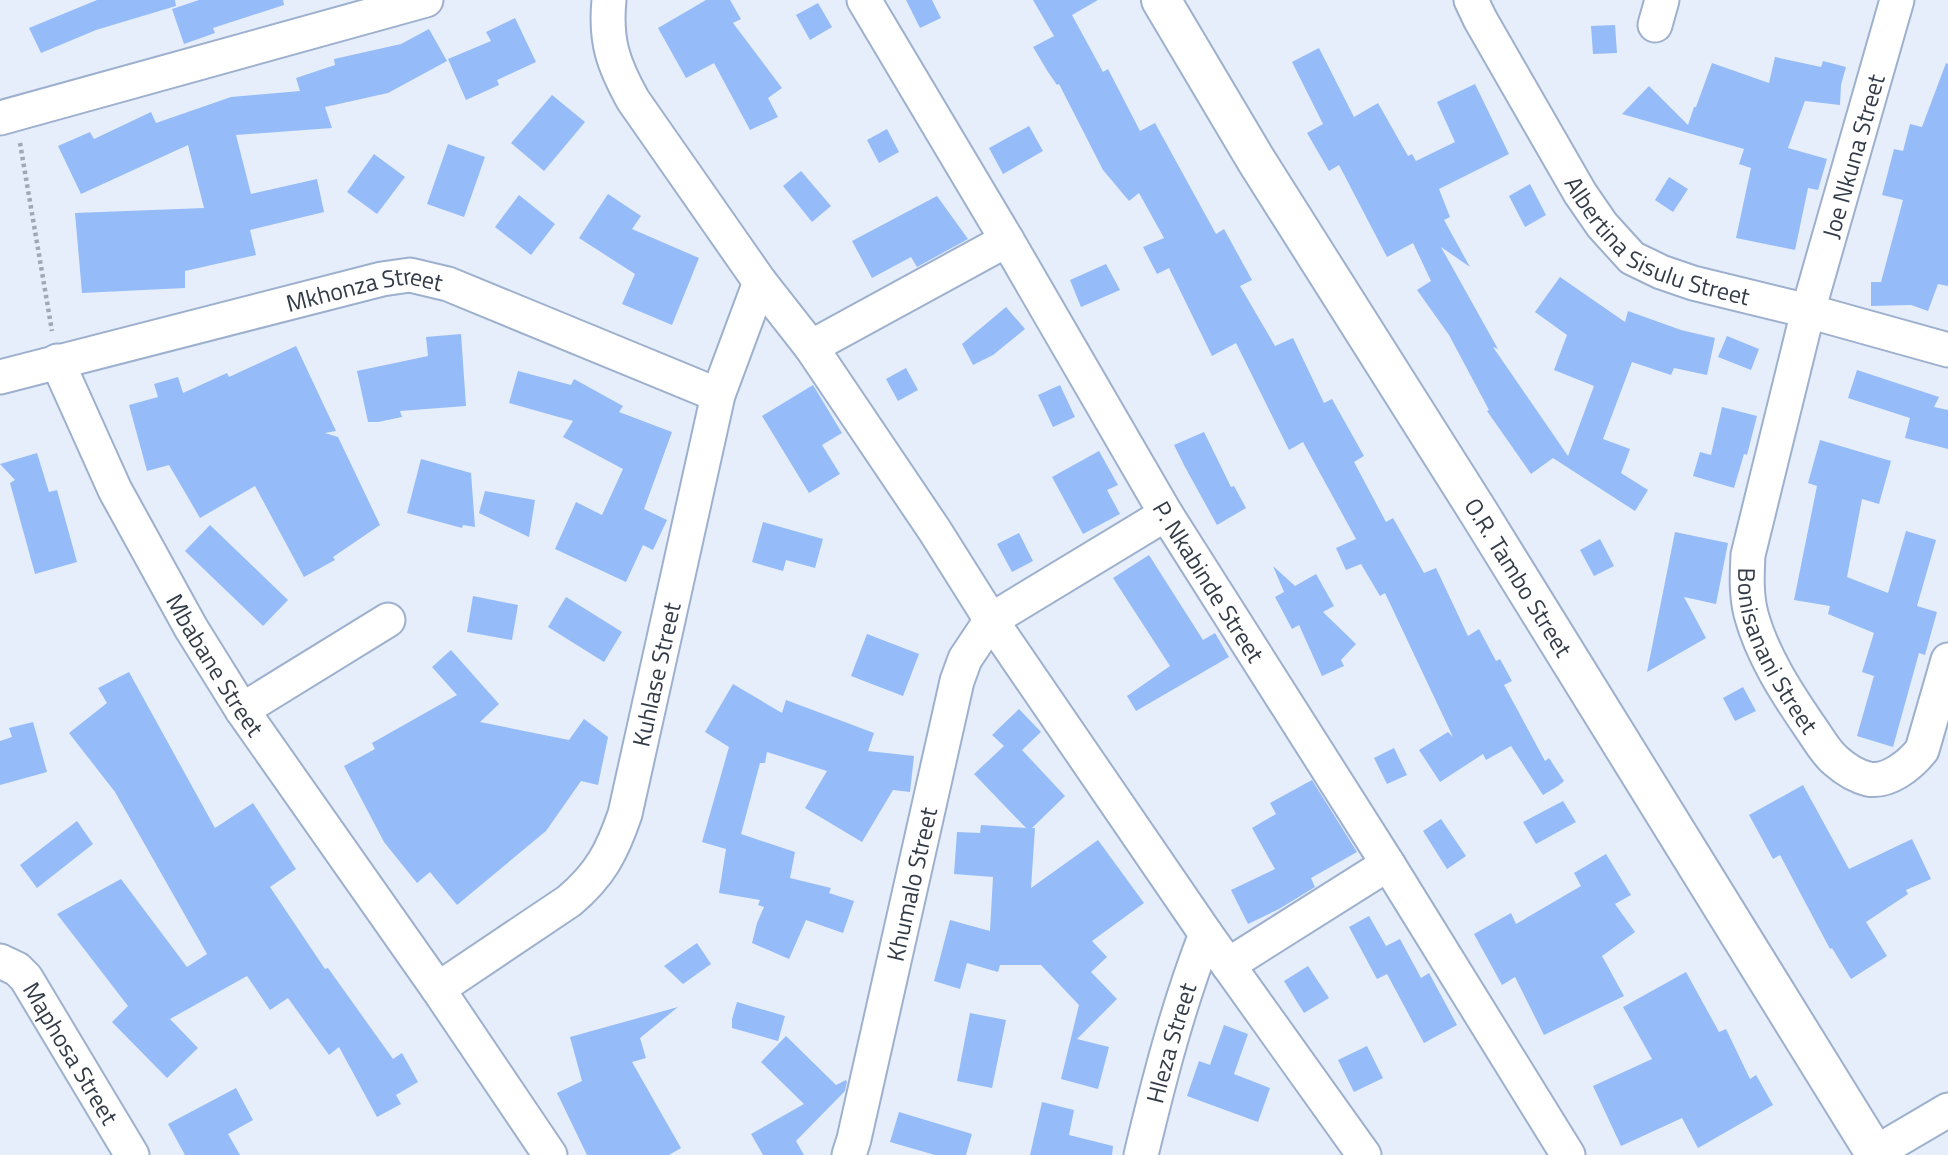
<svg xmlns="http://www.w3.org/2000/svg" width="1948" height="1155" font-family="'Titillium Web',sans-serif">
  <rect width="100%" height="100%" fill="#e6eefb"/>
  <!-- building -->
  <g fill="#95bcf8">
    <path d="M97,0H175L176,6L96,30L41,53L29,28Z"/>
    <path d="M199,0H283L284,5L213,28L215,33L184,44L172,9Z"/>
    <path d="M706,0H730L741,19L733,23L782,88L768,98L778,117L750,130L714,63L686,78L658,28Z"/>
    <path d="M906,0H932L941,18L920,28Z"/>
    <path d="M1033,0H1098L1072,15L1103,72L1108,69L1140,131L1155,123L1216,234L1224,229L1252,280L1240,286L1275,346L1293,338L1324,403L1332,399L1364,456L1354,462L1386,522L1393,518L1424,573L1436,568L1468,636L1479,629L1496,661L1500,659L1512,681L1504,685L1545,761L1549,758L1564,781L1558,786L1543,795L1511,746L1486,760L1483,754L1440,782L1419,750L1448,732L1453,737L1385,593L1380,596L1361,564L1346,570L1336,548L1356,539L1303,442L1289,450L1236,343L1212,356L1169,268L1157,274L1143,247L1164,238L1139,193L1129,201L1103,170L1059,84L1057,85L1048,72L1033,47L1054,36Z"/>
    <path d="M818,3L832,27L810,40L796,15Z"/>
    <path d="M515,18L536,62L497,80L499,85L466,100L448,59L491,41L486,32Z"/>
    <path d="M1615,25L1617,53L1593,54L1591,26Z"/>
    <path d="M429,29L447,61L388,93L325,107L332,128L236,135L251,194L317,179L324,212L250,230L256,255L185,271V288L82,293L75,213L204,208L188,145L81,194L58,146L90,132L94,139L151,112L156,123L231,97L300,91L296,78L335,65L334,59L401,44Z"/>
    <path d="M1319,48L1354,117L1378,103L1408,156L1412,154L1416,161L1455,142L1437,102L1475,84L1509,154L1439,189L1450,217L1444,220L1470,267L1441,247L1498,349L1493,347L1568,456L1594,386L1554,370L1567,335L1535,312L1560,277L1625,322L1628,311L1681,330L1715,338L1707,375L1674,368L1671,375L1632,362L1603,439L1630,449L1621,473L1648,490L1635,511L1553,458L1531,474L1487,411L1489,410L1449,335L1417,290L1431,281L1413,243L1387,257L1339,165L1329,171L1307,133L1323,124L1292,62Z"/>
    <path d="M1775,57L1821,67L1823,61L1846,67L1841,85L1840,105L1805,101L1788,148L1827,159L1818,190L1808,188L1795,250L1736,238L1751,168L1739,164L1744,149L1622,114L1649,86L1688,125L1694,107H1696L1712,63L1769,83Z"/>
    <path d="M1946,63L1948,64V286L1938,284L1928,311L1911,305L1871,306V282H1881L1903,200L1882,195L1894,149L1903,151L1910,124L1922,127Z"/>
    <path d="M552,95L585,122L544,171L511,143Z"/>
    <path d="M1029,126L1043,151L1003,174L989,148Z"/>
    <path d="M887,129L899,152L879,163L867,140Z"/>
    <path d="M448,144L485,157L464,217L427,204Z"/>
    <path d="M374,154L405,177L377,214L347,192Z"/>
    <path d="M801,171L831,206L812,222L783,186Z"/>
    <path d="M1669,177L1688,189L1673,212L1655,200Z"/>
    <path d="M1530,184L1546,215L1525,227L1509,196Z"/>
    <path d="M608,194L641,216L632,229L699,258L672,325L622,304L635,274L579,238Z"/>
    <path d="M519,195L555,224L531,255L495,227Z"/>
    <path d="M937,196L968,239L917,267L911,257L872,278L852,241Z"/>
    <path d="M1106,264L1120,290L1081,307L1070,280Z"/>
    <path d="M1006,307L1025,329L993,355L973,365L962,344Z"/>
    <path d="M461,334L466,406L400,411L402,417L378,422H368L357,371L428,356L426,337Z"/>
    <path d="M1727,336L1759,349L1751,370L1718,357Z"/>
    <path d="M296,346L336,431L325,433L338,437L380,525L333,557L335,560L304,577L255,486L200,518L169,465L147,471L129,405L158,397L154,384L178,377L183,393L227,373L229,377Z"/>
    <path d="M906,368L918,390L898,401L886,379Z"/>
    <path d="M1857,370L1939,397L1934,407L1948,410V449L1905,438L1910,418L1848,398Z"/>
    <path d="M518,371L571,385L574,379L623,406L619,412L672,432L644,509L667,520L653,550L643,545L626,582L555,549L576,502L602,515L623,469L563,437L573,421L509,403Z"/>
    <path d="M813,385L842,433L822,445L840,474L809,493L762,416Z"/>
    <path d="M1060,385L1075,417L1053,427L1038,395Z"/>
    <path d="M1722,407L1757,416L1747,455L1744,454L1734,488L1693,476L1700,452L1711,455Z"/>
    <path d="M1204,432L1231,487L1234,486L1246,508L1217,525L1185,467L1174,445Z"/>
    <path d="M1820,440L1891,461L1879,504L1862,499L1847,577L1888,593L1906,531L1936,540L1917,606L1937,612L1925,655L1919,653L1893,747L1857,736L1874,676L1862,672L1874,633L1828,614L1830,606L1794,600L1817,486L1808,483Z"/>
    <path d="M1099,451L1118,485L1107,490L1120,514L1083,534L1052,477Z"/>
    <path d="M37,453L49,492L57,490L77,562L35,574L10,483L15,480L0,464Z"/>
    <path d="M421,459L471,473L475,527L463,525L462,528L407,513Z"/>
    <path d="M485,491L535,500L529,537L479,513Z"/>
    <path d="M763,522L823,539L815,568L786,560L783,571L752,562Z"/>
    <path d="M210,525L288,600L263,626L185,551Z"/>
    <path d="M1675,532L1728,543L1716,604L1684,597L1706,638L1647,672Z"/>
    <path d="M1019,533L1033,561L1012,572L997,544Z"/>
    <path d="M1600,539L1614,566L1594,576L1580,550Z"/>
    <path d="M1149,555L1203,640L1215,633L1229,657L1136,711L1127,696L1170,666L1113,578Z"/>
    <path d="M1273,566L1295,586L1316,574L1334,606L1323,612L1356,644L1341,660L1344,666L1322,676L1299,625L1292,629L1275,597L1284,592Z"/>
    <path d="M473,596L518,605L512,640L467,632Z"/>
    <path d="M566,597L622,632L604,662L548,627Z"/>
    <path d="M867,634L919,654L903,696L851,676Z"/>
    <path d="M451,650L499,704L480,722L569,740L584,719L608,737L598,785L581,781L546,831L457,905L430,872L417,883L384,842L344,766L375,749L372,743L457,695L432,667Z"/>
    <path d="M129,672L215,828L253,803L296,869L270,887L325,969L328,968L393,1059L402,1053L418,1082L396,1095L401,1104L377,1117L339,1047L329,1055L288,998L270,1010L247,976L170,1019L198,1048L167,1078L112,1022L128,1006L57,914L121,879L187,967L207,954L115,792L69,733L107,703L98,688Z"/>
    <path d="M733,684L782,713L786,700L874,733L868,751L914,756L910,792L893,790L862,842L805,808L827,771L767,752L765,763H760L741,834L795,852L790,878L831,888L829,893L854,901L843,933L806,920L789,959L752,943L757,923L764,907L758,905L760,900L719,893L726,849L702,842L729,747L705,732Z"/>
    <path d="M1743,687L1756,711L1735,721L1723,698Z"/>
    <path d="M1019,709L1041,732L1022,750L1065,796L1032,828H1035L1031,888L1098,840L1144,903L1092,941L1107,957L1091,972L1117,999L1077,1039L1109,1047L1098,1089L1061,1079L1079,1005L1041,965H1000L998,972L967,963L960,989L934,981L950,920L990,931L993,877L954,874L957,832L980,833L981,825L1026,828L974,774L1004,746L992,735Z"/>
    <path d="M33,722L47,772L0,785V741L12,737L9,728Z"/>
    <path d="M1394,748L1407,775L1387,784L1374,758Z"/>
    <path d="M1312,780L1357,852L1311,878L1315,887L1279,909L1248,924L1231,890L1275,869L1252,828L1276,814L1270,803Z"/>
    <path d="M1803,785L1849,869L1912,839L1931,879L1906,890L1908,894L1866,922L1887,956L1851,979L1832,948L1830,949L1780,855L1773,859L1749,815Z"/>
    <path d="M1563,801L1576,822L1536,844L1523,822Z"/>
    <path d="M1441,819L1466,856L1447,869L1423,831Z"/>
    <path d="M77,821L93,844L37,888L20,865Z"/>
    <path d="M1606,854L1631,895L1615,904L1635,932L1602,956L1624,996L1544,1035L1515,977L1502,985L1474,934L1511,913L1516,924L1581,886L1574,873Z"/>
    <path d="M1369,916L1386,946L1400,939L1421,978L1429,973L1457,1025L1424,1043L1387,974L1377,979L1349,927Z"/>
    <path d="M697,943L711,964L683,984L664,966Z"/>
    <path d="M1308,966L1329,998L1304,1013L1284,981Z"/>
    <path d="M1686,972L1719,1032L1726,1029L1750,1079L1756,1075L1773,1105L1698,1148L1682,1118L1621,1146L1593,1086L1652,1059L1623,1007Z"/>
    <path d="M737,1002L785,1016L778,1041L732,1028V1019Z"/>
    <path d="M678,1007L640,1038L646,1058L632,1062L681,1148L669,1155H587L557,1093L582,1081L570,1037Z"/>
    <path d="M970,1013L1006,1020L992,1088L957,1081Z"/>
    <path d="M1224,1025L1248,1034L1234,1074L1270,1088L1258,1122L1187,1096L1199,1061L1210,1065Z"/>
    <path d="M786,1036L836,1085L846,1080L847,1082L845,1091L796,1141L804,1155H763L751,1134L804,1104L761,1062Z"/>
    <path d="M1367,1046L1383,1078L1354,1092L1338,1060Z"/>
    <path d="M236,1088L253,1120L228,1134L240,1155H185L168,1124Z"/>
    <path d="M1042,1102L1074,1110L1069,1135L1113,1146L1112,1155H1030Z"/>
    <path d="M899,1112L972,1134L966,1155H935L890,1142Z"/>
  </g>
  <g fill="none" stroke-linecap="round" stroke-linejoin="round">
    <!-- minor casing -->
    <g stroke="#9db0ce" stroke-width="37">
      <g id="minor">
        <path d="M609,0C605,41 613,64 633,100L760,282L811,347L935,531L991,620L1206,934L1364,1155"/>
        <path id="s1" d="M864,0L1007,240L1166,514L1388,864L1568,1155"/>
        <path id="s2" d="M1471,0L1480,19L1580,193L1602,225L1632,258L1661,272L1693,283L1808,311L1948,350"/>
        <path id="s3" d="M1897,0L1808,311L1748,555C1747,575 1746,594 1751,614C1762,655 1786,692 1810,727C1818,738 1825,752 1836,761C1845,769 1856,776 1868,779C1888,783 1910,765 1922,750L1948,660"/>
        <path d="M1655,25L1662,0"/>
        <path d="M0,118L426,0"/>
        <path d="M811,347L1007,240"/>
        <path id="s4" d="M57,361L115,490L191,628L242,710L438,989L550,1155"/>
        <path id="s5" d="M0,377L382,279L410,275L448,284L718,395"/>
        <path d="M242,710L388,620"/>
        <path id="s6" d="M0,961L17,969L26,978L132,1155"/>
        <path d="M1228,965L1388,864"/>
        <path id="s7" d="M438,989L569,901C600,875 612,852 625,814L718,395L760,282"/>
        <path d="M1875,1153L1948,1110"/>
        <path id="s8" d="M849,1155L854,1139L957,681L965,659L991,620L1166,514"/>
        <path id="s9" d="M1141,1155C1159,1080 1178,1006 1206,934"/>
      </g>
    </g>
    <!-- tertiary casing -->
    <g stroke="#9db0ce" stroke-width="42">
      <g id="tertiary">
        <path id="s10" d="M1161,0L1256,160L1479,513L1876,1155"/>
      </g>
    </g>
    <!-- path -->
    <path stroke="#a0a8b4" stroke-width="4.5" stroke-dasharray="3.5 3.5" stroke-linecap="butt" d="M20,143L52,331"/>
    <!-- minor -->
    <use href="#minor" stroke="#fff" stroke-width="33"/>
    <!-- tertiary -->
    <use href="#tertiary" stroke="#fff" stroke-width="38"/>
  </g>
  <g text-anchor="middle" dominant-baseline="central" stroke-width="6" stroke-linejoin="round" paint-order="stroke">
    <!-- street labels -->
    <g font-size="24" fill="#333b47" stroke="#fff">
      <text transform="translate(1853 156) rotate(-74)">Joe Nkuna Street</text>
      <text stroke="none"><textPath href="#s2" startOffset="317">Albertina Sisulu Street</textPath></text>
      <text stroke="none"><textPath href="#s5" startOffset="376">Mkhonza Street</textPath></text>
      <text stroke="none"><textPath href="#s10" startOffset="679">O.R. Tambo Street</textPath></text>
      <text stroke="none"><textPath href="#s1" startOffset="676">P. Nkabinde Street</textPath></text>
      <text stroke="none"><textPath href="#s3" startOffset="677">Bonisanani Street</textPath></text>
      <text stroke="none"><textPath href="#s4" startOffset="343">Mbabane Street</textPath></text>
      <text stroke="none"><textPath href="#s7" startOffset="406">Kuhlase Street</textPath></text>
      <text stroke="none"><textPath href="#s8" startOffset="278">Khumalo Street</textPath></text>
      <text stroke="none"><textPath href="#s9" startOffset="116">Hleza Street</textPath></text>
      <text stroke="none"><textPath href="#s6" startOffset="119">Maphosa Street</textPath></text>
    </g>
  </g>
</svg>
